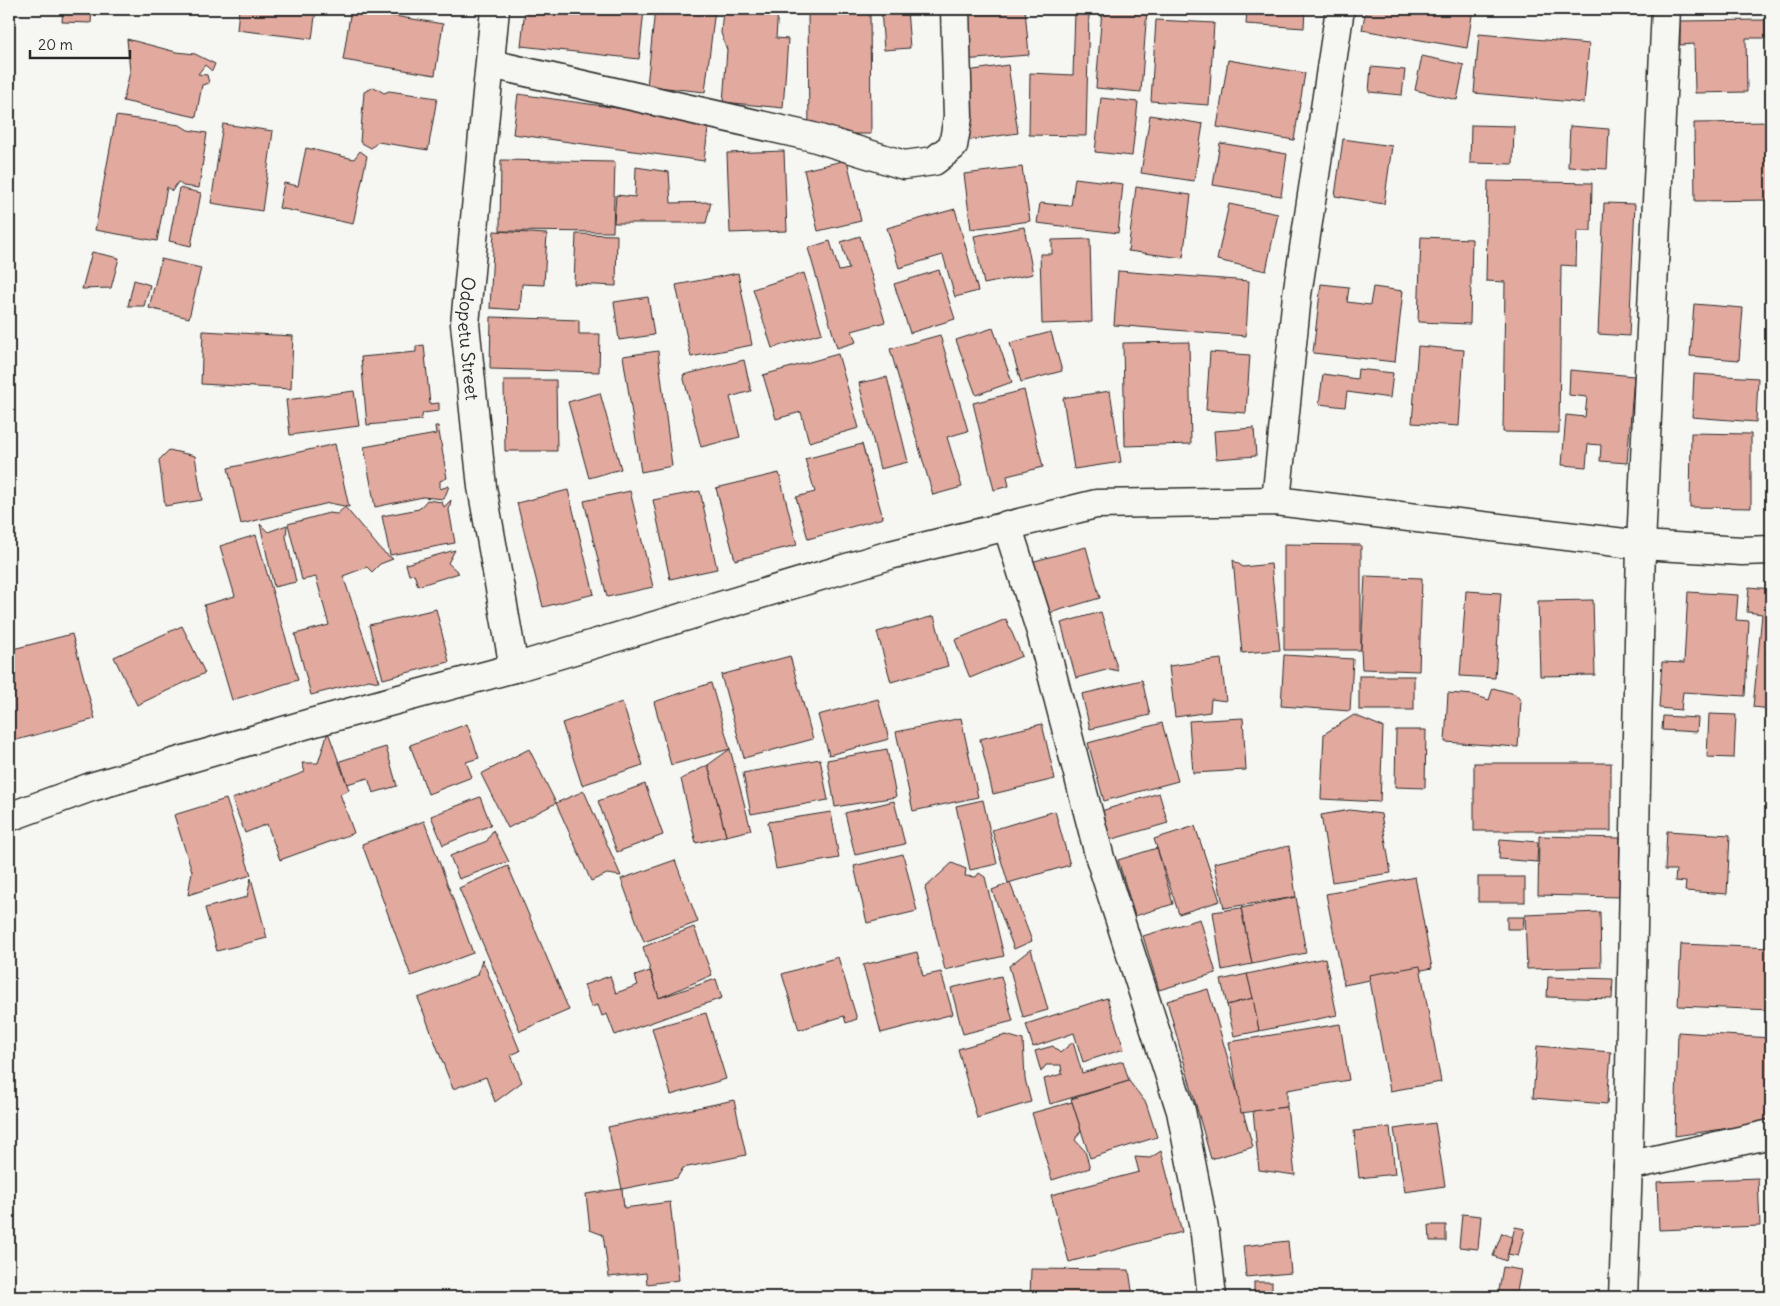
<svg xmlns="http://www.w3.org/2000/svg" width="1780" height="1306" font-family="Delius,sans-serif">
  <rect width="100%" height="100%" fill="#f6f6f2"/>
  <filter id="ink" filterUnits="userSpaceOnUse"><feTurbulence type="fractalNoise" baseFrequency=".02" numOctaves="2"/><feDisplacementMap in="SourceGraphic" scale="10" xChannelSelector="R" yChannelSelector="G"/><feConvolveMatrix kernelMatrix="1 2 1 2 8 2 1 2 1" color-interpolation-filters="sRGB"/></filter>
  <g filter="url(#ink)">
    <!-- building -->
    <g fill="#e2a99e" stroke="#2b2b2b">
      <path d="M63,9H92L91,23L62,22Z"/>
      <path d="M239,9H316L312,39L237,30Z"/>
      <path d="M351,9L443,24L435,75L343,60Z"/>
      <path d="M525,9L644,10L639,59L521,46Z"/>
      <path d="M655,9H715L705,92L647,86Z"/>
      <path d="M723,9H778L776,38L788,39L783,108L723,102L727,50L721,33Z"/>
      <path d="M808,9H870L871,134H809Z"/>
      <path d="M881,9H907L910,48L884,50Z"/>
      <path d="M958,9H1025L1029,55L962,60Z"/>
      <path d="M1102,9H1147L1141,92L1096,88Z"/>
      <path d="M1247,9H1305L1304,28L1246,24Z"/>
      <path d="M1366,9H1473L1467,48L1362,30Z"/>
      <path d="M1075,11H1089L1086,136L1029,135L1030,73L1073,75Z"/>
      <path d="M1156,20L1214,23L1209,105L1151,101Z"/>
      <path d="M1765,20V38H1746L1747,92L1695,93L1694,44L1680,45V21Z"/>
      <path d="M1479,34L1589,44L1584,103L1474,93Z"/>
      <path d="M127,39L176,52L195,54L215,64L212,71L205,65L198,74L207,75L209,83L202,85L196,117L123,101L130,72Z"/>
      <path d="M1422,56L1464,65L1457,100L1415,90Z"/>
      <path d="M1228,60L1305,73L1294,140L1217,127Z"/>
      <path d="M1008,65L1018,133L970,140L960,72Z"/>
      <path d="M1371,67L1405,70L1402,95L1369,92Z"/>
      <path d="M374,87L384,93L389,91L437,98L428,150L378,142L371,148L360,142L364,92Z"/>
      <path d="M518,94L709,121L704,161L513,134Z"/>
      <path d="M1101,98L1138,102L1132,156L1095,152Z"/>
      <path d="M1150,115L1203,124L1194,181L1141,173Z"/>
      <path d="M116,116L180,125L188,130L207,133L199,188L183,186L178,182L172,191L167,187L157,241L95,230Z"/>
      <path d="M1771,122V200L1695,201L1694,123Z"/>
      <path d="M223,124L273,131L262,211L211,203Z"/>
      <path d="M1471,125L1514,126L1513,164L1470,163Z"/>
      <path d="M1570,126L1609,129L1607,169L1568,167Z"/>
      <path d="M1343,139L1392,146L1384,204L1335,196Z"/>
      <path d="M1220,143L1287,154L1281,196L1213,185Z"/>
      <path d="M306,148L354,159L360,151L367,156L353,224L279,208L284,183L298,186Z"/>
      <path d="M784,151L787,231L730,233L727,153Z"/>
      <path d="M501,160L615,162L613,232L500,231Z"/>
      <path d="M847,160L861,221L818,231L804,170Z"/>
      <path d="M636,167L669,172L671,203L711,202L706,223H614L616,195L635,197Z"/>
      <path d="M1022,167L1030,221L971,229L964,174Z"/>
      <path d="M1075,178L1123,184L1118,233L1037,223L1040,203L1071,206Z"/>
      <path d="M1488,181L1592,183L1591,231H1577L1576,266L1561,265L1559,433L1503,432L1505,282L1486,281Z"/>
      <path d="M1136,187L1191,195L1183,258L1128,251Z"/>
      <path d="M179,188L201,193L191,246L169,241Z"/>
      <path d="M1604,203L1635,204L1629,336L1598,334Z"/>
      <path d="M1229,204L1278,214L1266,271L1217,260Z"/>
      <path d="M955,209L978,291L955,297L943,255L899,268L887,228Z"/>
      <path d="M1024,227L1033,274L984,284L974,236Z"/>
      <path d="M494,231L547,234L544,285L522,284L520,310L490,308Z"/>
      <path d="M576,234L617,235L616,286L574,284Z"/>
      <path d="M860,236L885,322L852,331L856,342L837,348L808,248L830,241L839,271L849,269L841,242Z"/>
      <path d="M1421,237L1472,239L1470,324L1418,322Z"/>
      <path d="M1090,239L1092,322L1042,324L1040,254H1052V240Z"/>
      <path d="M92,252L119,258L111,288L82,289Z"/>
      <path d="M161,259L201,268L189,318L149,308Z"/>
      <path d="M939,270L955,319L910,333L894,284Z"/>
      <path d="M1118,271L1249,281L1246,336L1114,325Z"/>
      <path d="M738,273L752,345L691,357L676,285Z"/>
      <path d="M804,273L822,333L772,348L753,289Z"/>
      <path d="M134,280L150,285L144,306H128Z"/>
      <path d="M1321,284L1349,287L1347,302L1370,305L1373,287L1403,291L1395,362L1313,353Z"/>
      <path d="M648,297L654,335L619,340L614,302Z"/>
      <path d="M1694,304L1743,308L1739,360L1690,356Z"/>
      <path d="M491,317L579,320V334H600L599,372L490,369Z"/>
      <path d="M993,328L1012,382L976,395L956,340Z"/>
      <path d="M203,331L293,336L291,389L201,384Z"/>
      <path d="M1051,332L1062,371L1021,382L1010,343Z"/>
      <path d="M940,335L968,431L947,437L962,487L933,495L890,349Z"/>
      <path d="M1189,342L1191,444L1125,446L1123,343Z"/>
      <path d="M424,345L430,404L439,403V411L423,413L421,420L367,425L361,357L416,352V346Z"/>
      <path d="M1418,346L1464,350L1459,426L1412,423Z"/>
      <path d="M658,351L672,466L641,472L623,356Z"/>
      <path d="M1210,352L1250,355L1246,413L1206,410Z"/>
      <path d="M838,354L859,428L809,442L801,412L776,419L763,375Z"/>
      <path d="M744,360L751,391L730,397L740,437L701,447L683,375Z"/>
      <path d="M1358,369L1393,373L1390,398L1347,392L1345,407L1319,404L1323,374L1357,379Z"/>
      <path d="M1570,370L1634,376L1627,463L1600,461L1601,445L1588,444L1586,467L1562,465L1566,415L1585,417L1587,397L1569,395Z"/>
      <path d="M1694,374L1758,378L1756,422L1692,417Z"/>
      <path d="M887,377L908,462L880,469L859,383Z"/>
      <path d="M504,380H556L557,451H505Z"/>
      <path d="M1024,390L1043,467L1007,476L1009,486L994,490L973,403Z"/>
      <path d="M354,391L359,426L290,435L286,400Z"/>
      <path d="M1110,391L1121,462L1074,469L1063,398Z"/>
      <path d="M600,393L621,469L589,478L568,402Z"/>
      <path d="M435,426H438L447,478L440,481V489L449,486L444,499L423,497L375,507L364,447L436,434Z"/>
      <path d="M1254,428L1256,456L1216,459L1214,431Z"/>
      <path d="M1691,433L1751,434V508L1690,507Z"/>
      <path d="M335,444L349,507L329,503L241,524L228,468Z"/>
      <path d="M862,444L883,518L808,539L796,497L815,492L805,459Z"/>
      <path d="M169,450L195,456L202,500L165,506L159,460Z"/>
      <path d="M779,473L797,545L735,560L716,488Z"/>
      <path d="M568,490L594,594L543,607L517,503Z"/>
      <path d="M630,491L653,587L607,597L584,501Z"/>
      <path d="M700,491L717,569L670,579L653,500Z"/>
      <path d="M427,500L442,502L444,507L451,500L449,510L455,543L390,555L382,516L419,509Z"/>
      <path d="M345,507L382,551L393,559L380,564L372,572L367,567L343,576L379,682L369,680L311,695L295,634L329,625L316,577L302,580L288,524L329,513L337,514Z"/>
      <path d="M260,524L268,532L287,525L286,537L296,582L274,587Z"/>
      <path d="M256,535L298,680L232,700L204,605L235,596L220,546Z"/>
      <path d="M1284,544L1361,545V650H1284Z"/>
      <path d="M1086,547L1100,598L1046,614L1031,562Z"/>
      <path d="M455,550L448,563L459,573L418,586L414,574L409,575L406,564Z"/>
      <path d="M1233,560L1243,567L1271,564L1280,650L1242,653Z"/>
      <path d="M1365,576L1422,578L1419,671L1362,669L1361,650Z"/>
      <path d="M1749,587L1771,589V709L1753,707L1762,614L1747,612Z"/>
      <path d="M1466,591L1501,593L1495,678L1460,676Z"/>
      <path d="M1688,592L1738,595L1736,620L1749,621L1745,696L1683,692L1681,710L1659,708L1662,662L1684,663Z"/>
      <path d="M1593,600L1595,675L1540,676L1538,601Z"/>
      <path d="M436,609L449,662L383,679L369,625Z"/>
      <path d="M1101,612L1118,671L1110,669L1076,678L1061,623Z"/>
      <path d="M934,616L948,666L891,682L877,632Z"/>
      <path d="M1006,619L1022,656L970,678L955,640Z"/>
      <path d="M182,626L205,673L137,705L114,657Z"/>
      <path d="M72,634L95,719L9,742V650Z"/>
      <path d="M1284,655L1353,659L1350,711L1281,706Z"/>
      <path d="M790,656L813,739L744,758L721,675Z"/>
      <path d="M1221,659L1226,701L1211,699L1210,712L1175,717L1169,666Z"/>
      <rect x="1359" y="676" width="55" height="34"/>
      <path d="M1142,680L1150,715L1090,729L1082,694Z"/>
      <path d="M711,683L730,749L671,765L654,702Z"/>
      <path d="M1493,688L1515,694L1521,701L1518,747L1445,742L1448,693L1474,695L1489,700Z"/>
      <path d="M878,699L889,739L829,755L818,715Z"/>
      <path d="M622,702L643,765L582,785L562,723Z"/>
      <path d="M1709,714L1736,715L1734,758L1707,757Z"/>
      <path d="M1354,715L1383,727L1380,802L1321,799L1324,734Z"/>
      <path d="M1663,716L1698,718L1697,732L1662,730Z"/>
      <path d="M961,718L978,797L913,811L896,732Z"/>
      <path d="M1243,718L1246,770L1193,773L1189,721Z"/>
      <path d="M1162,723L1178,781L1104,801L1088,743Z"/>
      <path d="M467,724L479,758L466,762L472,777L428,794L410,745Z"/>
      <path d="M1042,724L1055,779L993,794L980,739Z"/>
      <path d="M1396,730H1426L1425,788L1395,787Z"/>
      <path d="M328,732L349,790L340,794L354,833L280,860L267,824L245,833L232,799L305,772L302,763H318Z"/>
      <path d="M386,747L397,786L373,793L368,778L347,784L340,761Z"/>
      <path d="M529,749L556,803L508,828L481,774Z"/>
      <path d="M730,749L751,830L726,836L708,765Z"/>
      <path d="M887,749L896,797L835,807L827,760Z"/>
      <path d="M820,759L828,800L751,814L743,773Z"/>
      <rect x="1474" y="763" width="137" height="68"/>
      <path d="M708,765L726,836L696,843L681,779Z"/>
      <path d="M645,784L663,835L617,852L598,801Z"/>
      <path d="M584,791L621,876L607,874L591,881L556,803Z"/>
      <path d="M1159,793L1168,823L1109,840L1101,811Z"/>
      <path d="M480,797L491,825L443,845L431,816Z"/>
      <path d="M226,799L251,875L188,895L192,871L174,815Z"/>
      <path d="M983,800L997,864L970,870L956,806Z"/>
      <path d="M894,801L905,844L855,855L845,813Z"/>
      <path d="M1350,810L1381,814L1391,873L1332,882L1321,815Z"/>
      <path d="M1055,811L1070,865L1008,883L992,830Z"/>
      <path d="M831,812L839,858L776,869L768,822Z"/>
      <path d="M424,821L473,953L411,976L362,844Z"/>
      <path d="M1195,826L1220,901L1179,914L1154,839Z"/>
      <path d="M493,830L509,862L500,864L459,879L450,856L487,841Z"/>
      <path d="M1667,831L1730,835L1727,894L1685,891L1686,882L1675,881L1676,870H1665Z"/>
      <path d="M1539,836L1620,838L1619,897L1538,895Z"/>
      <path d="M1500,839L1538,842L1537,862L1499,859Z"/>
      <path d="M1289,846L1296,897L1224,908L1214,863Z"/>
      <path d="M1157,848L1173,904L1135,916L1118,860Z"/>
      <path d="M903,854L917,911L867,923L854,866Z"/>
      <path d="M675,860L698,922L644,942L621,879Z"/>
      <path d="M952,863L966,869L965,876L976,877L979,873L985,877L1004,956L945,970L925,888Z"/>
      <path d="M508,866L569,1010L520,1031L459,888Z"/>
      <path d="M1415,877L1432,968L1344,985L1326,894Z"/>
      <rect x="1478" y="877" width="47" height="25"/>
      <path d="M251,878L267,938L217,951L205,908L247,897Z"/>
      <path d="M1010,883L1032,941L1014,949L992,890Z"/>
      <path d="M1296,897L1306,953L1252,964L1241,908Z"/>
      <path d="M1241,908L1252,964L1222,970L1213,912Z"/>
      <path d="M1600,912L1601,967L1527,969L1525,915Z"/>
      <path d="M1507,917H1524L1523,929H1507Z"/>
      <path d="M1200,919L1216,973L1159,990L1143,936Z"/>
      <path d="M694,927L712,975L659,998L643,947Z"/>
      <path d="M1681,944L1771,948V1010L1678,1006Z"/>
      <path d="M1031,949L1048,1010L1023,1017L1009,966Z"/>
      <path d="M917,952L923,976L941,972L953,1014L881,1033L863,965Z"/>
      <path d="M838,957L857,1019L846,1023L844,1016L799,1030L782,974Z"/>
      <path d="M1325,958L1337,1015L1259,1031L1247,974Z"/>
      <path d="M482,959L520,1051L511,1055L522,1082L495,1102L486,1077L453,1089L418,998L478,975Z"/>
      <path d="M1420,966L1441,1082L1390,1091L1369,975Z"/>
      <path d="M650,971L659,998L716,979L722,998L615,1035L607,1014L602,1016L598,1005L591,1007L584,985L610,976L616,993L638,985L635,976Z"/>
      <path d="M1247,974L1253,998L1227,1005L1221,980Z"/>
      <path d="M1001,976L1013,1021L963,1034L951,988Z"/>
      <path d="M1548,977L1613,979L1612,999L1547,997Z"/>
      <path d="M1208,989L1253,1147L1211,1159L1167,1001Z"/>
      <path d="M1107,998L1124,1049L1083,1062L1074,1033L1033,1047L1026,1024Z"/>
      <path d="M1253,998L1259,1031L1234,1036L1227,1005Z"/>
      <path d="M706,1013L726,1079L671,1095L652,1028Z"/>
      <path d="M1340,1024L1349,1080L1287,1090V1107L1241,1113L1229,1042Z"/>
      <path d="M1678,1032L1771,1038V1122L1675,1136Z"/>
      <path d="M1006,1035L1023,1040L1025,1079L1031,1102L977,1118L958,1049Z"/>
      <path d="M1073,1042L1082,1073L1123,1061L1129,1081L1050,1104L1044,1079L1062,1074L1061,1065H1046L1041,1072L1035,1051L1053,1046L1060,1053Z"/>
      <path d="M1537,1046L1611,1052L1607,1104L1533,1098Z"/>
      <path d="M1129,1081L1146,1103L1157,1137L1090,1158L1071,1099Z"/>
      <path d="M734,1100L746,1155L683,1168L677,1178L622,1189L608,1127Z"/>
      <path d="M1072,1102L1081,1130L1075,1140L1085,1151L1090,1168L1052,1180L1032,1113Z"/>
      <path d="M1287,1107L1295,1175L1259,1170L1253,1111Z"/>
      <path d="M1435,1123L1445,1186L1405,1192L1394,1129Z"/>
      <path d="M1390,1127L1395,1174L1359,1178L1354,1131Z"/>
      <path d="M1161,1151L1182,1232L1069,1262L1051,1195L1139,1172L1135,1157L1150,1158Z"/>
      <path d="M1765,1155H1771V1212Z"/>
      <path d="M1758,1178L1760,1226L1659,1230L1657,1182Z"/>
      <path d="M622,1189L624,1208L670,1202L679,1280L647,1284L646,1273L609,1277L603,1235L590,1230L586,1194Z"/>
      <path d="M1462,1214L1481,1216L1478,1249L1459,1247Z"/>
      <path d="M1429,1225H1446V1241H1430Z"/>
      <path d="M1515,1227L1525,1229L1518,1256L1508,1254Z"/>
      <path d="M1502,1233L1512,1237L1506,1261L1493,1256Z"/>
      <path d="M1288,1241L1291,1273L1246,1277L1243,1246Z"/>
      <path d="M1503,1267L1521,1270L1516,1297L1498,1296Z"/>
      <path d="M1031,1269L1129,1270L1133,1297H1030Z"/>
      <rect x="1254" y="1282" width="18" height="12"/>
      <rect x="1254" y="1294" width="33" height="3"/>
    </g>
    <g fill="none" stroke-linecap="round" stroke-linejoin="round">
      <!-- minor casing -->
      <g stroke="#2b2b2b" stroke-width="31">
        <g id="minor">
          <path id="s1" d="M495,9L465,324L482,487L514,668"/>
          <path d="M491,64L813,137L904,165L934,161L953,146L958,117L955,9"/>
          <path d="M1276,501L1297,295L1340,9"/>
          <path d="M1007,525L1041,632L1100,858L1181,1111L1205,1234L1212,1297"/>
          <path d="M1628,1166L1771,1134"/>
          <path d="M1623,1297L1628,1166L1641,545L1666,9"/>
        </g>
      </g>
      <!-- tertiary casing -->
      <g stroke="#2b2b2b" stroke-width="31">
        <path id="tertiary" d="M9,817L91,787L311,723L514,668L890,555L1096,504L1276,501L1641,545L1742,551L1771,550"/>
      </g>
      <!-- minor -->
      <use href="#minor" stroke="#f6f6f2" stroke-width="28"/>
      <!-- tertiary -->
      <use href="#tertiary" stroke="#f6f6f2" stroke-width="28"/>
    </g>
  </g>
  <g text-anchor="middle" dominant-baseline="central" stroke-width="5" stroke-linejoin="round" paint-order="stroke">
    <!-- street labels -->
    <g font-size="18" fill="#2b2b2b" stroke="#f6f6f2">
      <text stroke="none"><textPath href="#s1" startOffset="331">Odopetu Street</textPath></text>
    </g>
  </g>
  <!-- margin -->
  <rect width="1780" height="1306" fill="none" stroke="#f6f6f2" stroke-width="30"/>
  <rect x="15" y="15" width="1750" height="1276" fill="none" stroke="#2b2b2b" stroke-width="2" filter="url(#ink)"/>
  <!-- scale -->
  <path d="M30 50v8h100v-8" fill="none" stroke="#2b2b2b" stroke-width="2.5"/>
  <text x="38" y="50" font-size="15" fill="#2b2b2b" stroke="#f6f6f2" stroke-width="4" paint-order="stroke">20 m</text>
</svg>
